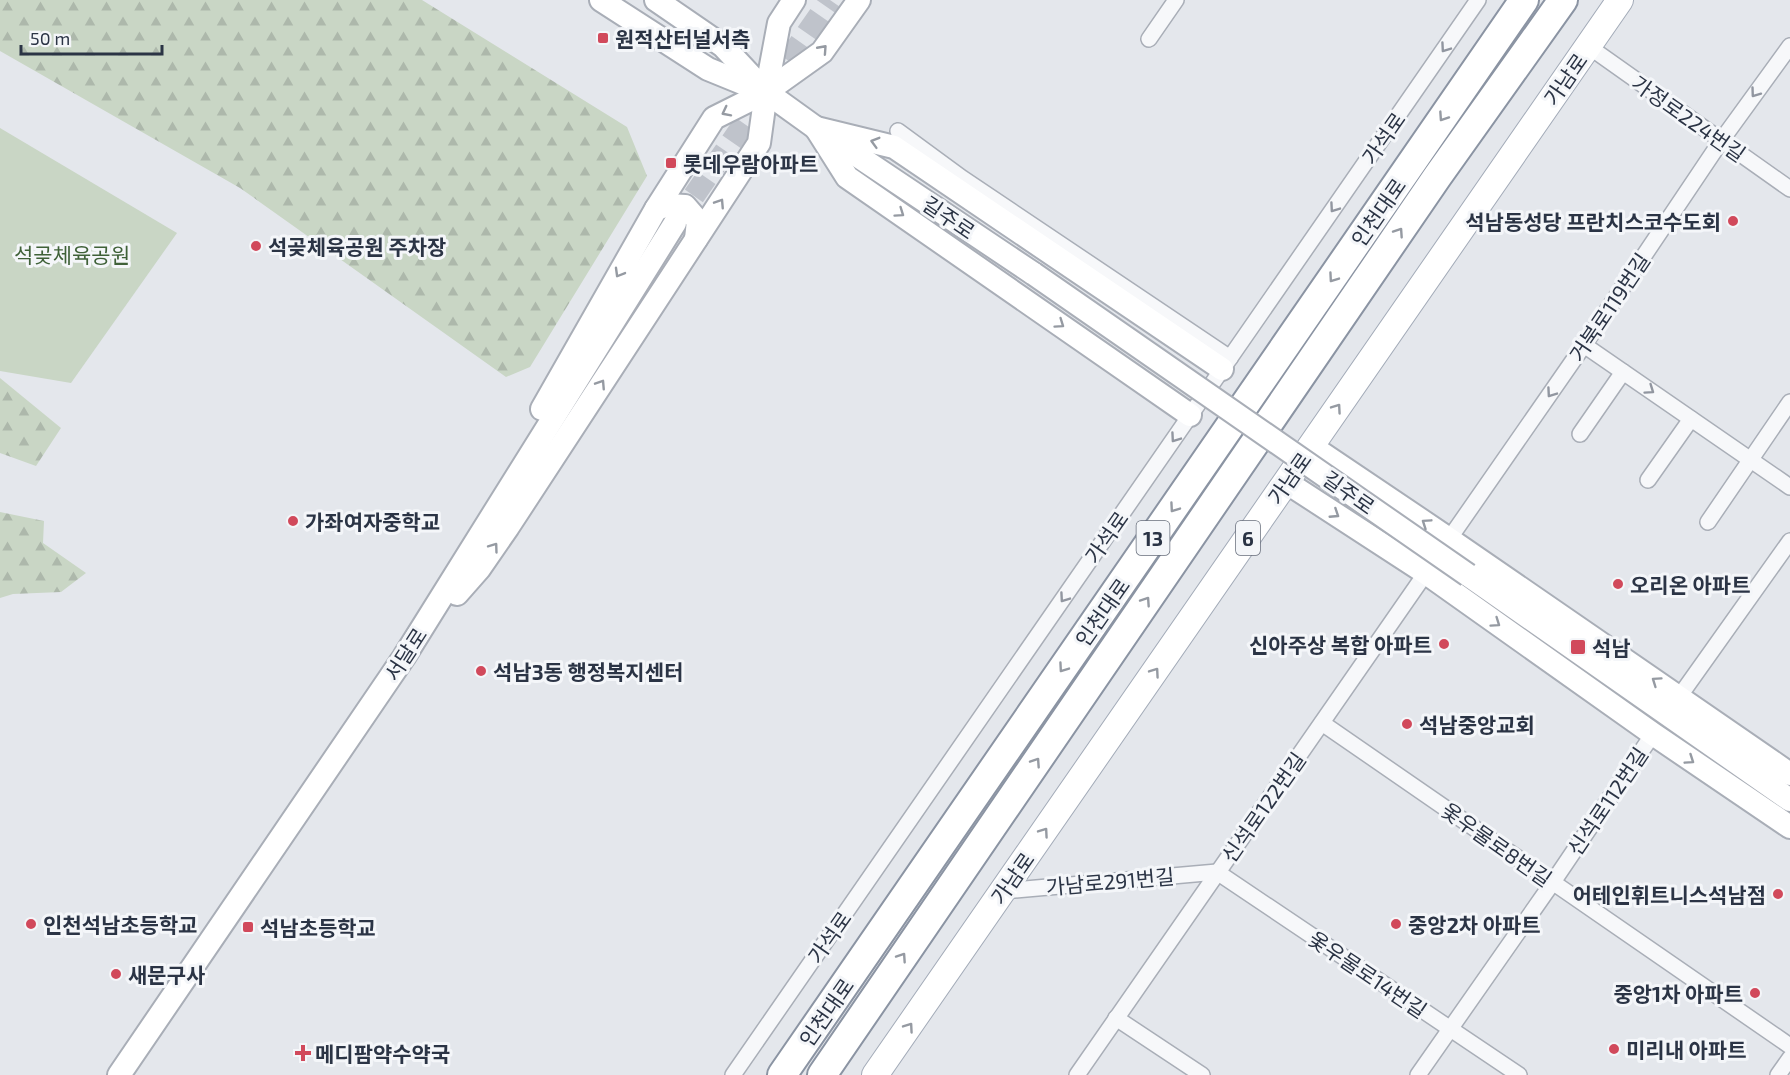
<svg xmlns="http://www.w3.org/2000/svg" width="1790" height="1075" font-family="'Exo 2','Noto Sans KR',sans-serif">
  <defs>
    <pattern id="forest-firs" width="22" height="20" patternUnits="userSpaceOnUse" patternTransform="scale(1.5)"><rect width="22" height="20" fill="#c9d6c5"/><path d="M5 1l3.5 6h-7zM16 11l3.5 6h-7z" fill="#adb8ab"/></pattern>
  </defs>
  <rect width="100%" height="100%" fill="#e4e7ec"/>
  <!-- green -->
  <path fill="#c9d6c5" d="M0,128L177,233L71,383L0,371Z"/>
  <!-- forest -->
  <g fill="url(#forest-firs)">
    <path d="M0,0H422L627,127L647,176L530,367L506,377L240,188L0,51Z"/>
    <path d="M0,378L61,428L36,466L0,453Z"/>
    <path d="M0,512L44,521L43,543L86,573L61,592L13,594L0,598Z"/>
  </g>
  <g fill="none" stroke-linecap="round" stroke-linejoin="round">
    <!-- secondary-tunnel -->
    <path stroke="#bfc3cb" stroke-width="22" stroke-dasharray="22 11" stroke-linecap="butt" d="M675,223L830,0"/>
    <!-- street casing -->
    <g stroke="#a9aeb7" stroke-width="18">
      <g id="street">
        <path d="M1149,39L1176,0"/>
        <path d="M1588,46L1790,189"/>
        <path d="M898,131L962,178L1230,358"/>
        <path d="M1584,345L1790,487"/>
        <path d="M1580,434L1623,372"/>
        <path d="M1648,480L1691,419"/>
        <path d="M1708,522L1790,402"/>
        <path d="M1445,545L1584,345L1721,141L1790,46"/>
        <path d="M1679,697L1790,541"/>
        <path d="M1322,723L1790,1046"/>
        <path d="M1003,891L1217,872L1519,1075"/>
        <path d="M1116,1018L1202,1075"/>
        <path d="M733,1075L1478,0"/>
        <path d="M1077,1075L1430,567"/>
        <path d="M1418,1075L1553,882L1653,734"/>
        <path d="M1778,1075L1790,1058"/>
      </g>
    </g>
    <!-- secondary casing -->
    <g stroke="#a9aeb7" stroke-width="26">
      <g id="secondary">
        <path d="M601,0L708,69L762,91"/>
        <path d="M656,0L723,46L766,92L816,128L1034,274"/>
        <path d="M816,128L894,147L1222,369"/>
        <path d="M816,128L847,177L1190,415"/>
        <path d="M656,209L668,205L685,206L698,221L696,239"/>
        <path d="M542,409L656,209L714,118L766,92L779,23L794,0"/>
        <path d="M1311,446L1449,539L1790,774"/>
        <path d="M1286,482L1426,573L1653,734L1790,827"/>
        <path d="M1468,575L1790,800"/>
        <path d="M457,594L479,569L508,527L759,143L766,92L822,52L859,0"/>
        <path d="M119,1075L404,657L675,223"/>
      </g>
    </g>
    <!-- primary casing -->
    <g stroke="#a3abb8" stroke-width="28">
      <path id="primary" d="M875,1075L1620,0"/>
    </g>
    <!-- highway casing -->
    <g stroke="#8b94a3" stroke-width="32">
      <g id="highway">
        <path d="M782,1075L1524,0"/>
        <path d="M822,1075L1437,177L1563,0"/>
      </g>
    </g>
    <!-- street -->
    <use href="#street" stroke="#f7f8fa" stroke-width="15"/>
    <!-- secondary -->
    <use href="#secondary" stroke="#fff" stroke-width="22"/>
    <!-- primary -->
    <use href="#primary" stroke="#fff" stroke-width="26"/>
    <!-- highway -->
    <use href="#highway" stroke="#fff" stroke-width="28"/>
    <!-- secondary-bridge casing -->
    <g stroke="#a9aeb7" stroke-width="26" stroke-linecap="butt">
      <path id="secondary-bridge" d="M1034,274L1468,575"/>
    </g>
    <!-- secondary-bridge -->
    <use href="#secondary-bridge" stroke="#fff" stroke-width="22"/>
  </g>
  <!-- one-way arrows -->
  <defs><path id="oneway-chevron" d="M-2-3.5L2.5 0L-2 3.5" fill="none" stroke-width="1.6" stroke-linecap="round" stroke-linejoin="round" transform="scale(1.5)"/></defs>
  <g stroke="#9196a0">
    <use href="#oneway-chevron" transform="translate(1445 48) rotate(125)"/>
    <use href="#oneway-chevron" transform="translate(1755 93) rotate(126)"/>
    <use href="#oneway-chevron" transform="translate(1334 208) rotate(125)"/>
    <use href="#oneway-chevron" transform="translate(1650 390) rotate(35)"/>
    <use href="#oneway-chevron" transform="translate(1551 393) rotate(125)"/>
    <use href="#oneway-chevron" transform="translate(1175 438) rotate(125)"/>
    <use href="#oneway-chevron" transform="translate(1064 598) rotate(125)"/>
  </g>
  <g stroke="#959aa2">
    <use href="#oneway-chevron" transform="translate(823 49) rotate(-48)"/>
    <use href="#oneway-chevron" transform="translate(726 112) rotate(153)"/>
    <use href="#oneway-chevron" transform="translate(1443 117) rotate(124)"/>
    <use href="#oneway-chevron" transform="translate(875 142) rotate(-164)"/>
    <use href="#oneway-chevron" transform="translate(720 203) rotate(-57)"/>
    <use href="#oneway-chevron" transform="translate(900 213) rotate(35)"/>
    <use href="#oneway-chevron" transform="translate(1399 232) rotate(-56)"/>
    <use href="#oneway-chevron" transform="translate(619 273) rotate(120)"/>
    <use href="#oneway-chevron" transform="translate(1333 278) rotate(125)"/>
    <use href="#oneway-chevron" transform="translate(1060 324) rotate(35)"/>
    <use href="#oneway-chevron" transform="translate(601 384) rotate(-57)"/>
    <use href="#oneway-chevron" transform="translate(1337 408) rotate(-55)"/>
    <use href="#oneway-chevron" transform="translate(1174 508) rotate(125)"/>
    <use href="#oneway-chevron" transform="translate(1335 514) rotate(33)"/>
    <use href="#oneway-chevron" transform="translate(1426 523) rotate(-146)"/>
    <use href="#oneway-chevron" transform="translate(494 547) rotate(-54)"/>
    <use href="#oneway-chevron" transform="translate(1146 601) rotate(-56)"/>
    <use href="#oneway-chevron" transform="translate(1496 623) rotate(35)"/>
    <use href="#oneway-chevron" transform="translate(1063 668) rotate(125)"/>
    <use href="#oneway-chevron" transform="translate(1155 672) rotate(-55)"/>
    <use href="#oneway-chevron" transform="translate(1656 681) rotate(-145)"/>
    <use href="#oneway-chevron" transform="translate(1690 760) rotate(34)"/>
    <use href="#oneway-chevron" transform="translate(1036 762) rotate(-56)"/>
    <use href="#oneway-chevron" transform="translate(1044 832) rotate(-55)"/>
    <use href="#oneway-chevron" transform="translate(902 957) rotate(-56)"/>
    <use href="#oneway-chevron" transform="translate(909 1027) rotate(-55)"/>
  </g>
  <!-- markers -->
  <g fill="#d1495b" stroke="#f4f6f9" stroke-width="2">
    <rect x="597" y="32" width="12" height="12" rx="3"/>
    <rect x="665" y="157" width="12" height="12" rx="3"/>
    <circle cx="1733" cy="221" r="6"/>
    <circle cx="256" cy="246" r="6"/>
    <circle cx="293" cy="521" r="6"/>
    <circle cx="1618" cy="584" r="6"/>
    <circle cx="1444" cy="644" r="6"/>
    <rect x="1570" y="639" width="16" height="16" rx="3"/>
    <circle cx="481" cy="671" r="6"/>
    <circle cx="1407" cy="724" r="6"/>
    <circle cx="1778" cy="894" r="6"/>
    <circle cx="31" cy="924" r="6"/>
    <circle cx="1396" cy="924" r="6"/>
    <rect x="242" y="921" width="12" height="12" rx="3"/>
    <circle cx="116" cy="974" r="6"/>
    <circle cx="1755" cy="993" r="6"/>
    <circle cx="1614" cy="1049" r="6"/>
    <path d="M300 1044h6v6h6v6h-6v6h-6v-6h-6v-6h6z"/>
  </g>
  <g text-anchor="middle" dominant-baseline="central" stroke-width="6" stroke-linejoin="round" paint-order="stroke">
    <!-- shield labels -->
    <g fill="#f4f6f9" stroke="#676e7b" stroke-width="1.5">
      <rect x="1136.5" y="521" width="33" height="34" rx="4.5"/>
      <rect x="1236" y="521" width="24" height="34" rx="4.5"/>
    </g>
    <g font-size="20" font-weight="bold" fill="#2b3445">
      <text x="1153" y="538">13</text>
      <text x="1248" y="538">6</text>
    </g>
    <!-- poi labels -->
    <g font-size="21" font-weight="bold" fill="#2b3445" stroke="#f4f6f9" text-anchor="start">
      <text x="615" y="38">원적산터널서측</text>
      <text x="683" y="163">롯데우람아파트</text>
      <text x="1721" y="221" text-anchor="end">석남동성당 프란치스코수도회</text>
      <text x="268" y="246">석곶체육공원 주차장</text>
      <text x="305" y="521">가좌여자중학교</text>
      <text x="1630" y="584">오리온 아파트</text>
      <text x="1432" y="644" text-anchor="end">신아주상 복합 아파트</text>
      <text x="1592" y="647">석남</text>
      <text x="493" y="671">석남3동 행정복지센터</text>
      <text x="1419" y="724">석남중앙교회</text>
      <text x="1766" y="894" text-anchor="end">어테인휘트니스석남점</text>
      <text x="43" y="924">인천석남초등학교</text>
      <text x="1408" y="924">중앙2차 아파트</text>
      <text x="260" y="927">석남초등학교</text>
      <text x="128" y="974">새문구사</text>
      <text x="1743" y="993" text-anchor="end">중앙1차 아파트</text>
      <text x="1626" y="1049">미리내 아파트</text>
      <text x="315" y="1053">메디팜약수약국</text>
    </g>
    <!-- street labels -->
    <g font-size="21" fill="#2b3445" stroke="#f4f6f9">
      <text transform="translate(1565 79) rotate(-55)">가남로</text>
      <text transform="translate(1689 118) rotate(35)">가정로224번길</text>
      <text transform="translate(1383 138) rotate(-55)">가석로</text>
      <text transform="translate(1378 212) rotate(-55)">인천대로</text>
      <text transform="translate(949 217) rotate(34)">길주로</text>
      <text transform="translate(1609 307) rotate(-56)">거북로119번길</text>
      <text transform="translate(1289 478) rotate(-55)">가남로</text>
      <text transform="translate(1349 492) rotate(35)">길주로</text>
      <text transform="translate(1106 537) rotate(-55)">가석로</text>
      <text transform="translate(1102 612) rotate(-55)">인천대로</text>
      <text transform="translate(405 654) rotate(-57)">서달로</text>
      <text transform="translate(1607 801) rotate(-56)">신석로112번길</text>
      <text transform="translate(1263 807) rotate(-55)">신석로122번길</text>
      <text transform="translate(1497 844) rotate(35)">옻우물로8번길</text>
      <text transform="translate(1012 878) rotate(-55)">가남로</text>
      <text transform="translate(1110 881) rotate(-5)">가남로291번길</text>
      <text transform="translate(829 937) rotate(-55)">가석로</text>
      <text transform="translate(1368 974) rotate(34)">옻우물로14번길</text>
      <text transform="translate(826 1012) rotate(-55)">인천대로</text>
    </g>
    <!-- park labels -->
    <g font-size="21" fill="#3f6138" stroke="#f4f6f9">
      <text x="72" y="254">석곶체육공원</text>
    </g>
  </g>
  <!-- scale -->
  <path d="M21 45v9h141v-9" fill="none" stroke="#2b3445" stroke-width="3"/>
  <text x="30" y="45" font-size="18" fill="#2b3445" stroke="#f4f6f9" stroke-width="4.5" paint-order="stroke">50 m</text>
</svg>
